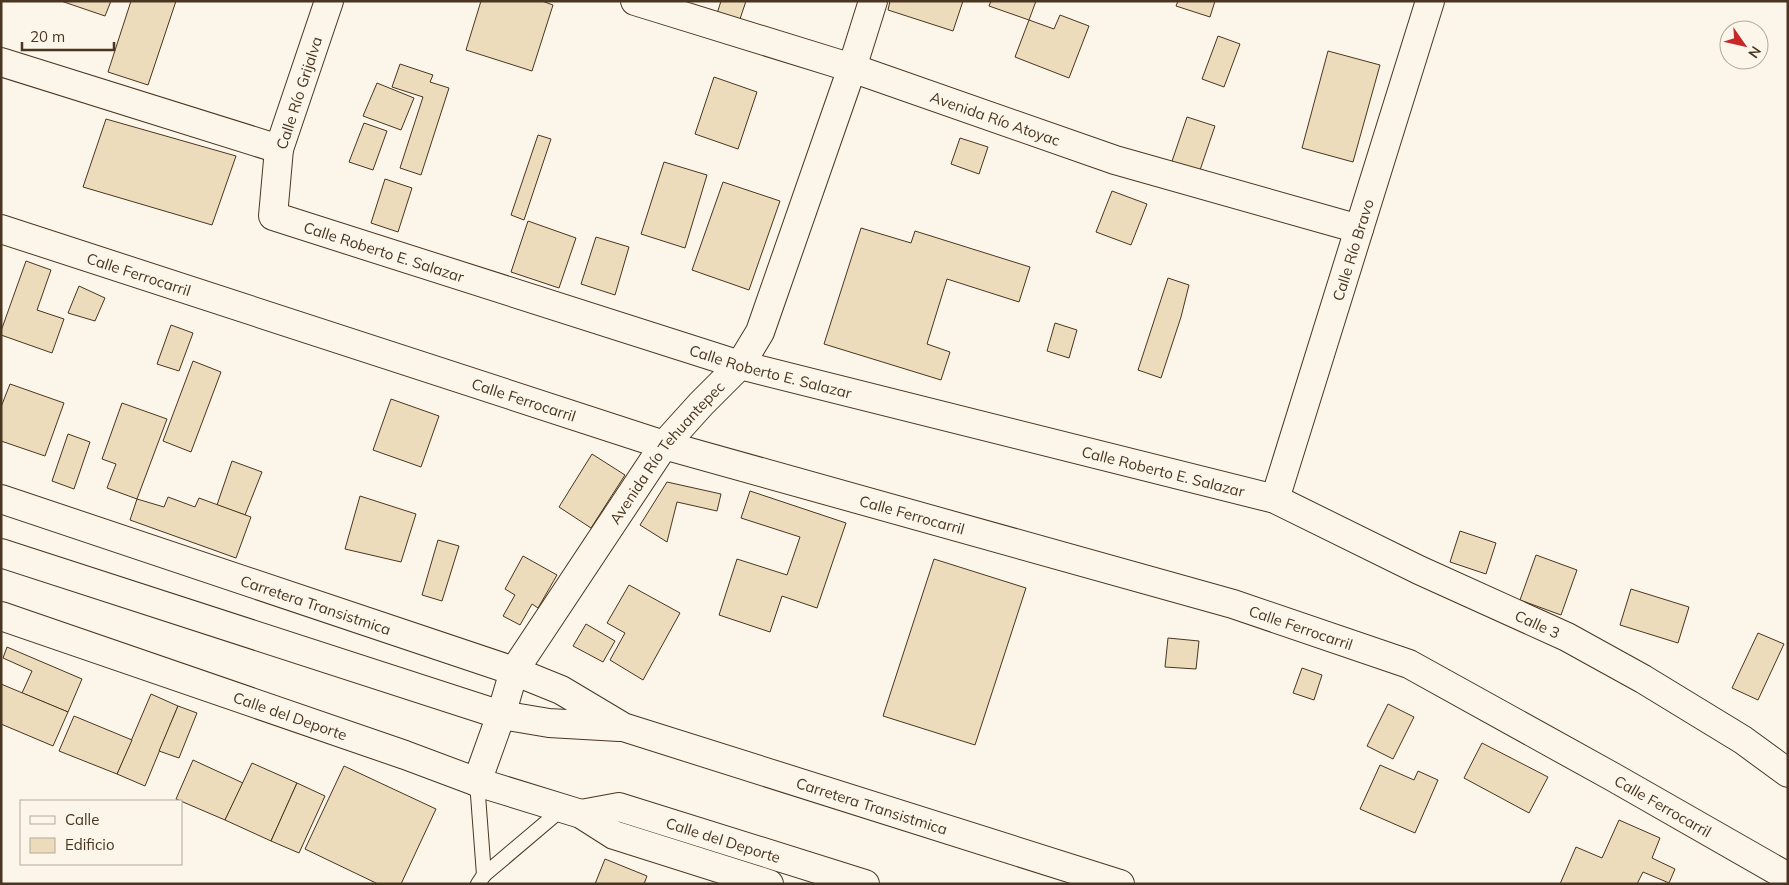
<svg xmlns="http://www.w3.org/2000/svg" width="1789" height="885" font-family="Mulish,sans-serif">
  <rect width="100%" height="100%" fill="#fbf6e9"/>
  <!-- building -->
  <g fill="#ecdcbc" stroke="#4a3520">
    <path d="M61,1H111L105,16Z"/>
    <path d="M131,1H176L148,85L108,72Z"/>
    <path d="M481,1H542L553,5L532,71L466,50Z"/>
    <path d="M721,1H746L738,25L716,17Z"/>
    <path d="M890,1H963L953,31L888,10Z"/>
    <path d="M991,1H1036L1029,20L989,6Z"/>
    <path d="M1178,1H1215L1210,17L1176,6Z"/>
    <path d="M1060,15L1089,26L1069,78L1015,57L1029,20L1054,29Z"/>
    <path d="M1218,36L1240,44L1224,87L1202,79Z"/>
    <path d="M1328,51L1380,65L1353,162L1302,148Z"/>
    <path d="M400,64L433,75L430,82L449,88L421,175L400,168L423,97L392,87Z"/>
    <path d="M714,77L757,92L738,149L695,134Z"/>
    <path d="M377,83L414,98L401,130L363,116Z"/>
    <path d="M1187,117L1215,126L1197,179L1169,170Z"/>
    <path d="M106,119L236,156L212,225L83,187Z"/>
    <path d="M364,123L387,131L373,170L349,162Z"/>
    <path d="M538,135L551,139L524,220L511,215Z"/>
    <path d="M960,138L988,147L979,174L951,164Z"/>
    <path d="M664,162L707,175L685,248L641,234Z"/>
    <path d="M385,179L412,188L398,232L371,223Z"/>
    <path d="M723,182L780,201L749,290L692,270Z"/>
    <path d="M1112,191L1147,204L1131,245L1096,232Z"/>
    <path d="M528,221L576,238L559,288L511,272Z"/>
    <path d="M861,228L911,243L915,231L1030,267L1019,302L947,279L927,344L950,352L941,380L824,344Z"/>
    <path d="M596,237L629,247L615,295L581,284Z"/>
    <path d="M26,261L51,270L37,310L64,319L52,353L1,335V331Z"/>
    <path d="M1168,278L1189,285L1181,317L1161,378L1138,370Z"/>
    <path d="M79,286L105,298L95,321L68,313Z"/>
    <path d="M1055,323L1077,330L1069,358L1047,351Z"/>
    <path d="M171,325L193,333L179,371L157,364Z"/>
    <path d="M193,361L221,372L191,452L163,441Z"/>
    <path d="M10,384L64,403L45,456L1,441V407Z"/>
    <path d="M391,399L439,416L421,467L373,450Z"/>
    <path d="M122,403L167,419L137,499L107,488L116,464L102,459Z"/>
    <path d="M68,434L90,442L74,489L52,481Z"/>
    <path d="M592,454L625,475L591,528L559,507Z"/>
    <path d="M232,461L262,472L245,515L217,505Z"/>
    <path d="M667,482L721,494L717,511L677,502L667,542L640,525Z"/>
    <path d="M750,491L846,523L817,608L782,596L770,632L719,615L737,559L787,575L800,537L741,518Z"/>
    <path d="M360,496L416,514L401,562L345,549Z"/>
    <path d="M168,497L195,507L199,498L251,517L236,558L130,520L137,499L164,507Z"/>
    <path d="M1460,531L1496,543L1486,574L1450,562Z"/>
    <path d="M438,540L459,546L442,601L422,595Z"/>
    <path d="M1536,555L1577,570L1561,615L1520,600Z"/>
    <path d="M523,556L557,575L538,608L532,604L520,625L503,616L515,595L505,589Z"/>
    <path d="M934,559L1026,588L975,745L883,716Z"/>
    <path d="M629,585L680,613L643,680L610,660L625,633L607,623Z"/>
    <path d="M1631,589L1689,607L1678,643L1620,625Z"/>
    <path d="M586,624L615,641L603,662L573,646Z"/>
    <path d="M1758,633L1784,644L1758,700L1732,688Z"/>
    <path d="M1168,638L1199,641L1196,669L1165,667Z"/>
    <path d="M7,647L82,679L68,712L22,693L32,671L3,658Z"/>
    <path d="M1302,668L1322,675L1314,700L1293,693Z"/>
    <path d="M1,684L68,712L53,746L1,724Z"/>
    <path d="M151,694L178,706L145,786L117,774Z"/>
    <path d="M1388,704L1414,717L1393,759L1367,746Z"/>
    <path d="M178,706L197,713L179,758L159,751Z"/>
    <path d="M74,716L132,740L117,774L59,751Z"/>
    <path d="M1482,743L1548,777L1529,813L1464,778Z"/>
    <path d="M193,760L243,783L225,820L176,799Z"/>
    <path d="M252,763L297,783L271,841L225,820Z"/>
    <path d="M1380,765L1414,780L1418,771L1438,780L1415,833L1360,809Z"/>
    <path d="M344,766L436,809L401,884H378L305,849Z"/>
    <path d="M297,783L325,796L299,853L271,841Z"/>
    <path d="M1619,820L1660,838L1652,858L1675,869L1669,883L1643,872L1637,884H1560L1576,847L1602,858Z"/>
    <path d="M605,859L647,876L644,884H595Z"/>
  </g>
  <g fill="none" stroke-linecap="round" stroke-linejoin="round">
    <!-- service casing -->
    <g stroke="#4a3520" stroke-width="16">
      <g id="service">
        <path d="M477,782L484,875"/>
        <path d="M478,884L484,875L562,809"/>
      </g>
    </g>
    <!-- minor casing -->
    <g stroke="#4a3520" stroke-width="30">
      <g id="minor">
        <path id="s1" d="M329,1L279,149L273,216L740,365L1275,499L1419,570L1567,637L1643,679L1743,740L1788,773"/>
        <path id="s2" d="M635,1L852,68L1115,160L1359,229"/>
        <path d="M1,62L279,149"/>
        <path id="s3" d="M1,229L664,445L1233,604L1409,664L1613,777L1788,877"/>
        <path id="s4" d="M1275,499L1430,1"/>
        <path id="s5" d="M1,616L405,755L477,782L581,814L614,835L769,884"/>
        <path id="s6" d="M477,782L501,715L514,671L664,445L701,404L740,365L760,332L852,68L873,1"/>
        <path id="s7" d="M581,814L619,807L865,884"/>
      </g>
    </g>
    <!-- primary casing -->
    <g stroke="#4a3520" stroke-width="30">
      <g id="primary">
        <path id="s8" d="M1,499L514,671L561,690L623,727L1120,884"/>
        <path d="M1,553L501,715L549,723L619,727"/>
      </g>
    </g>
    <!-- service -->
    <use href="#service" stroke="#fbf6e9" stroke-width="14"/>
    <!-- minor -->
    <use href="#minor" stroke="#fbf6e9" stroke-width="28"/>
    <!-- primary -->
    <use href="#primary" stroke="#fbf6e9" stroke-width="28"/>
  </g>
  <g text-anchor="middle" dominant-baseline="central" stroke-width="4" stroke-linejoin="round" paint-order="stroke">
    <!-- street labels -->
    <g font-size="15" fill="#4a3520" stroke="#fbf6e9">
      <text transform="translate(299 93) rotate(-72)">Calle Río Grijalva</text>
      <text stroke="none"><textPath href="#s2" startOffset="379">Avenida Río Atoyac</textPath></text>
      <text stroke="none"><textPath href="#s4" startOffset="261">Calle Río Bravo</textPath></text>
      <text stroke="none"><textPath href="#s1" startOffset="340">Calle Roberto E. Salazar</textPath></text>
      <text stroke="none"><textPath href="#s3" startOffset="145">Calle Ferrocarril</textPath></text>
      <text stroke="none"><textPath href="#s1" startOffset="745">Calle Roberto E. Salazar</textPath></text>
      <text stroke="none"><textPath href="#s3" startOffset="550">Calle Ferrocarril</textPath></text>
      <text stroke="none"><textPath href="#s6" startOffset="384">Avenida Río Tehuantepec</textPath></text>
      <text stroke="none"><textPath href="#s1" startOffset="1150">Calle Roberto E. Salazar</textPath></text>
      <text stroke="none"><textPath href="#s3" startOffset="955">Calle Ferrocarril</textPath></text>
      <text stroke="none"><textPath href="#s8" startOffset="332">Carretera Transistmica</textPath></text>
      <text stroke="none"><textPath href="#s1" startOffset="1556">Calle 3</textPath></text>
      <text stroke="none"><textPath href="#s3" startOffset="1360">Calle Ferrocarril</textPath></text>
      <text stroke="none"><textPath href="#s5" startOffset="306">Calle del Deporte</textPath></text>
      <text stroke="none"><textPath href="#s8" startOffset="925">Carretera Transistmica</textPath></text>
      <text stroke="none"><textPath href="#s3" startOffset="1765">Calle Ferrocarril</textPath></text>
      <text stroke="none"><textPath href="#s7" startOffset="148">Calle del Deporte</textPath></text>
    </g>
  </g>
  <!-- border -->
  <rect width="1789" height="885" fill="none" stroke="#4a3520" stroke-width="5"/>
  <!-- legend -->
  <rect x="20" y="800" width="162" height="65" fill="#fbf6e9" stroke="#b4a999"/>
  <rect x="30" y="816" width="25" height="8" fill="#fbf6e9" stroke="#b4a999"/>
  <text x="65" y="825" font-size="15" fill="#4a3520">Calle</text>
  <rect x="30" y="838" width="25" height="15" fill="#ecdcbc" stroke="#b4a999"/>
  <text x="65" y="850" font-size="15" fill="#4a3520">Edificio</text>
  <!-- north arrow -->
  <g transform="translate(1744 45) rotate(124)"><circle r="24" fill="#fbf6e9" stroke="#b4a999"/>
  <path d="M0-4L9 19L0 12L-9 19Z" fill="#c62828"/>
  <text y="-8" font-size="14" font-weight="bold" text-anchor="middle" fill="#4a3520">N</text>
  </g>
  <!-- scale -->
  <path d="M22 42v8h92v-8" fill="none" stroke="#4a3520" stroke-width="2.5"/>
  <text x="30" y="42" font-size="15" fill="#4a3520" stroke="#fbf6e9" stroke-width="4" paint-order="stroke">20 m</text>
</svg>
